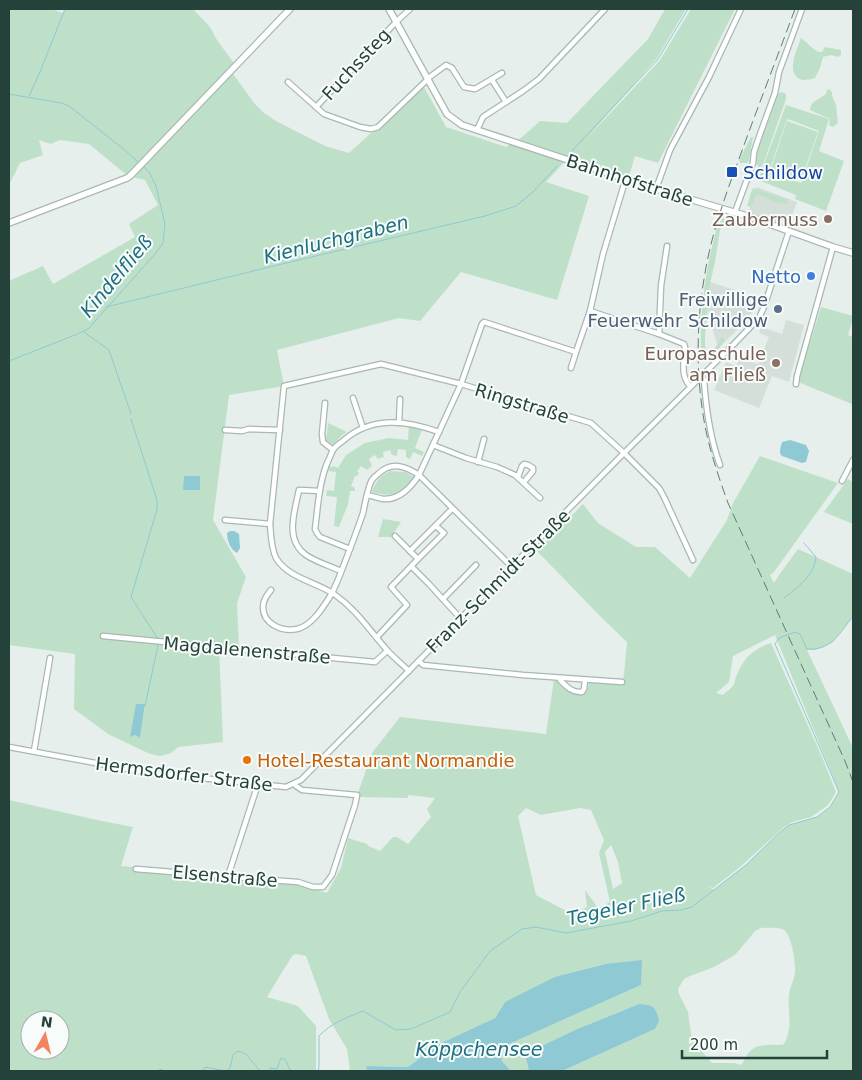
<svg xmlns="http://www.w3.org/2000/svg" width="862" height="1080" font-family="'DejaVu Sans',sans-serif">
  <rect width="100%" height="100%" fill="#e6efeb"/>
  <!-- built -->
  <g fill="#d4dfda">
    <path d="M757,187L797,202L787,228L748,213Z"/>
    <path d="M710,282L745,293L743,300L758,306L734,333L718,348L707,309L708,288Z"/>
    <path d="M786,320L804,325L789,382L772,376L759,408L714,390L726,362L736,366L740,358L758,364L769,337L759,333L761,327L782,334Z"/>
  </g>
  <!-- green -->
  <g fill="#bfe0c8" fill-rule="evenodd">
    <path d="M9,9H51L63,13L65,9H193L210,27L217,40L236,66L231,71L254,103L264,113L276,121L325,146L349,153L371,133L380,128L424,87L446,127L506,147L521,138L540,121L567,123L648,39L665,9H686L657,58L587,138L660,60L691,9H735L658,163L635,156L629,176L567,159L546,182L589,196L557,300L461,272L420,321L399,318L277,350L284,386L229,395L213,520L246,577L237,603L239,649L219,647L223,742L178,747L171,753L160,756L150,754L108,734L74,709L75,654L9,645V281L43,266L53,284L135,237L129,224L158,205L145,180L128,176L89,144L60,140L51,144L39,140L43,155L20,163L9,185ZM136,704L145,705L140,738L135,735Z"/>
    <path d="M801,38C808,43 812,49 819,52H822L825,47L841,50V55L838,57L831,55L823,57L820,68L815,78C812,79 807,80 803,80C784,76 797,49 801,38Z"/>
    <path d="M829,89L832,92C832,98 834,100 836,105C837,111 837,117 838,123L833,127L829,125L830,119L810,110C810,101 820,99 826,94L827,90Z"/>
    <path d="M782,92L786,94V99L764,162L761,167L759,168L757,164L756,161L759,145L772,112L778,94Z"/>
    <path d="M786,105L829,119L819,151L844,161L826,211L795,199L796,195L758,180ZM788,119L819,131L801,183L769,172L786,122Z"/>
    <path d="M787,121L818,132L801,180L771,169Z"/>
    <path d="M751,137H753L749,161L747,163H740L739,160Z"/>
    <path d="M754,188L786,199L788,202L787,204L775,202L763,196L758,195L755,197L751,207L747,206L752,190Z"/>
    <path d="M725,215L726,217L720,230L715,262L710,284L705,336V347L707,351C715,350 718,345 721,338H724L725,341C719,348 713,357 704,360L701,359C700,322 703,286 711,251C714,239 716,228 720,217Z"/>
    <path d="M821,307L853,316V319L848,335L853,337V400L852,404L798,382Z"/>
    <path d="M328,423L347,432L342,435L333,445L326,441Z"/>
    <path d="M409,425L423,427L415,448L424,452L422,456L413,452L410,459L406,457V450L398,449L397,456L392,455L390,450L383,452L384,457L378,459L375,455L369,459L372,466L367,470L361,466L357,471L359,473L357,476H355L351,486L355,488V491H350L348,504L339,527L334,526L337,497L326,496L327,490L334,491L336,472L328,471L329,466L332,467L334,466L338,468L346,455L365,443L389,438L408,440Z"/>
    <path d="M760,456L838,483L774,572L770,575L774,583L779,575L798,549L853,574V616L832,643L815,650H807L853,748V1071H562L655,1029L639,1004L575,1030L531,1051L526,1058L529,1071H511L502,1061L500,1048L641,985L505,1002L495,1018L437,1045L408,1067L366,1066L367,1071H350L347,1049L329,1019L306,956L296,954L293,955L284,969L267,997L298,1006L316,1026V1070L317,1071H9V800L97,820L133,827L121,866L284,881L327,893L341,868L348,838L367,844L368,846L380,851L393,837H397L408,844L431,817L427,809L435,798L408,795V798L359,797L358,793L372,753L400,717L546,734L554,679C570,682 563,700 587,691L589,682L623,684L627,642L601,617L537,551L583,504L598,523L636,547H655L690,578L727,520L733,503ZM775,635L839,792L830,807L817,817L789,825L779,833L746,865L714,890L709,887L713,888L740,867L783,828L792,822L811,817L827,806L832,799L836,792L822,757L771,643C753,649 743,658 736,677C735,679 735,682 734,684C732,688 726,692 723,695L716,693L729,682L733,656ZM526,808L541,815L580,808L591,810L604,840L599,853L610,902L598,908L585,890L587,907L572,914L536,895L518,816ZM611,845L618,862L622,883L613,889L605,852ZM761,928C767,928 779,927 784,930C791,934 796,963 795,971C795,979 790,986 789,994C787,1012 794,1026 784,1044C778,1046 773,1044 767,1045C751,1046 748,1052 742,1065L734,1063H712C705,1056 700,1047 692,1041L688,1012L679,994L678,989L684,979L690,976L714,967L735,955L751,936L755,931ZM30,1020H60V1050H30Z"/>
    <path d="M390,471L405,472L414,477C403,496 391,497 372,492C376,481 380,476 390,471Z"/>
    <path d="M848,479L853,482V524L824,512Z"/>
    <path d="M383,519L401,522L391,537H378Z"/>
  </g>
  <!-- water -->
  <g fill="#8ec9d4">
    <path d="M790,440L806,445L809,451L806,462L802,463L782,456C778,452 781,447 782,442Z"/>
    <path d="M184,476H200V490H183Z"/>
    <path d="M230,531H234L239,534L240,548L237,553C231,550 227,541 227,533Z"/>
    <path d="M136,704H145L140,738L135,735L130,737Z"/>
    <path d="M642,960L641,985L500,1048L502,1061L511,1071H367L366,1066L408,1067L437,1045L495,1018L505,1002L555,977L606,964Z"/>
    <path d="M639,1004C653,1005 656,1007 659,1021L655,1029L562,1071H529L526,1058L531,1051L575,1030Z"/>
  </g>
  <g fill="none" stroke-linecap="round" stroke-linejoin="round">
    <!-- stream -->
    <g stroke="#8ec9d4" stroke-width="1">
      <path d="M9,94L61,103L69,106L126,151L139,163"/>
      <path d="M29,96L40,72L65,9"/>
      <path d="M572,151L658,59L688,9"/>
      <path d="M106,307L282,264L485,216L516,206L533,192L557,166"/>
      <path d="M84,332L109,350L131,414"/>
      <path d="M9,361L75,335L88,329L155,254L163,243L165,224L156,186L149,172L142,165"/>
      <path d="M131,419L157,500V509L131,597L158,639"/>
      <path d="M784,598C798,587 814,576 816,557L804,543"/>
      <path d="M145,706L158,645"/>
      <path d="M156,1071L162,1069V1071"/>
      <path d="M203,1071L205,1067L225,1071"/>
      <path d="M227,1071L230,1068L233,1055L238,1051L246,1054L260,1071"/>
      <path d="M270,1071V1068L277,1069L281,1058L285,1059L290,1070L292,1071"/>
      <path d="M318,1071L319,1067V1036C331,1023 346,1018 363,1011L396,1030L411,1029L450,1012L460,992L490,951L522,929L536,927L566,933L631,921L662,911L681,910L692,907L746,865L779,833L789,825L817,817L830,807L839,792L775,644L779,638L795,632L800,634L807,649C831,651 840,633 853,616"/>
    </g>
    <!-- minor casing -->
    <g stroke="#a8b8b2" stroke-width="7">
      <g id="minor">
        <path d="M427,79L446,65L452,68L464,87L475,89L502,73"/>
        <path d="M492,80L506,102"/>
        <path d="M288,82L324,114L360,127L371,129L378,127L428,79"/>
        <path d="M316,107L397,21L410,9"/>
        <path d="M477,130L483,117L523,91L539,79L605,9"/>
        <path d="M656,189L670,150L709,77L741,9"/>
        <path d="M735,212L753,163L754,152L760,134L775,93L779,72L802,9"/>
        <path d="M590,311L659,334L684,344L685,347C684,361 680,375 690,386"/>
        <path d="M659,334L661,286L667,246"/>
        <path d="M571,368L576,352"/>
        <path d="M701,376L704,380C706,409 710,438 720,465"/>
        <path d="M796,384L797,376L833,247"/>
        <path d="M353,398L363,428"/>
        <path d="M325,403L322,434L323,442L333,450"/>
        <path d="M399,423L400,399"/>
        <path d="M225,430L242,431L249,429L280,430"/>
        <path d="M433,445L466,458L497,467L515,475L540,498"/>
        <path d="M478,462L484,439"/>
        <path d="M518,477L522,466L524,464L528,465L533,468V471L524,482"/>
        <path d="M842,481L853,460"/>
        <path d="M320,491L299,490C295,510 284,540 306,555C316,562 330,566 341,571"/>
        <path d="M367,495C373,496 378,498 383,499C400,500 411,487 419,475L461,384L482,324L484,322L576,352L590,311L603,254L626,178"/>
        <path d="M225,520L270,524"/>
        <path d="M436,526L444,533L418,559L410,551L452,509"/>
        <path d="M395,536L410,551"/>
        <path d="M350,549L320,537L317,533L315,529C318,506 319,482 328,461C330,458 331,453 333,450C335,446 341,443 344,440C372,416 406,420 439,432"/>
        <path d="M412,567L429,584L461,619"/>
        <path d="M271,590C267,595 263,600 263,607C263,624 282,632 297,629C311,626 322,609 329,598C335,589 339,577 343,567C350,549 357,531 363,513C365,504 368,486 372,480C374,477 376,476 378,474C392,461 405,466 419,475L512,567"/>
        <path d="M443,599L476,565"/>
        <path d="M103,636L375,662L387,651"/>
        <path d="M377,637L407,605L391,587L418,559"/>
        <path d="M419,661L423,665L523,675L622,682"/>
        <path d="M409,671C402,664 393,657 387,650C369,630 357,610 334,594C316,582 288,578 276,558C271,548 271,534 270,524L284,386L381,364L461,384L591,423L624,453L659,488L664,497L693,560"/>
        <path d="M560,678V680C566,686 572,693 582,692L584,689L585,680"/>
        <path d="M9,747L144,772L286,787L301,780L624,453L734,344L759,318L764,307L789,231"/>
        <path d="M34,751L50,658"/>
        <path d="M136,869L284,881L298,882L313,887H323L332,875L355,805L357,795L302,790L296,786L295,784"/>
        <path d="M228,876L256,790L257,784"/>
      </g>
    </g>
    <!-- tertiary casing -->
    <g stroke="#a8b8b2" stroke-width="8">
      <g id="tertiary">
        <path d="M389,9L447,114L462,125L656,189L750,217L833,247L853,253"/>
        <path d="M9,223L127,178L130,176L290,9"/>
      </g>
    </g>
    <!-- minor -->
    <use href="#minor" stroke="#fff" stroke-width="4.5"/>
    <!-- tertiary -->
    <use href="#tertiary" stroke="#fff" stroke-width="5.5"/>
    <!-- rail -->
    <path stroke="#5f7d75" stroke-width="1" stroke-dasharray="10 5" stroke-linecap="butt" d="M795,9C778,55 760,101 743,148C727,191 711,233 704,279C696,327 696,378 705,426C710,452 719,478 728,503L845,761L853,782"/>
  </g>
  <!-- markers -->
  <rect fill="#1a4fb4" stroke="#f7fbf9" stroke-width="2" x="726" y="166" width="12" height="12" rx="2.5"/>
  <g fill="#8d6e63" stroke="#f7fbf9" stroke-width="2">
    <circle cx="828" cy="219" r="5"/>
    <circle cx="776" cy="363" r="5"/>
  </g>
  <circle fill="#3f7fe0" stroke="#f7fbf9" stroke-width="2" cx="811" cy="276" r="5"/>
  <circle fill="#5c6f8a" stroke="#f7fbf9" stroke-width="2" cx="778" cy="309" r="5"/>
  <circle fill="#e8710a" stroke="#f7fbf9" stroke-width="2" cx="247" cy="760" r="5"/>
  <g text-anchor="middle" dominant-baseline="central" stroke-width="4" stroke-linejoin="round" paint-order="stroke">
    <!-- street labels -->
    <g font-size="18" fill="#24423a" stroke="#f7fbf9">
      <text transform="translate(356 64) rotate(-47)">Fuchssteg</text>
      <text transform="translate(630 180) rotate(18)">Bahnhofstraße</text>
      <text transform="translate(522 403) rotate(17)">Ringstraße</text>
      <text transform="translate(498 581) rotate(-45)">Franz-Schmidt-Straße</text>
      <text transform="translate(247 650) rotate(5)">Magdalenenstraße</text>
      <text transform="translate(184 774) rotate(7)">Hermsdorfer Straße</text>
      <text transform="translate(225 876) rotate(5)">Elsenstraße</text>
    </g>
    <!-- transit labels -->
    <g font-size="18" fill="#164399" stroke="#f7fbf9" text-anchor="start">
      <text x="743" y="172">Schildow</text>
    </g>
    <!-- education labels -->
    <g font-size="18" fill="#785e54" stroke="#f7fbf9" text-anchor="end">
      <text x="818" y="219">Zaubernuss</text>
      <text x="766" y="353">Europaschule<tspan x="766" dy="21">am Fließ</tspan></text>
    </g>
    <!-- shop labels -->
    <g font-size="18" fill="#366cbe" stroke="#f7fbf9" text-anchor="end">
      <text x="801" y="276">Netto</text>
    </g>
    <!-- service labels -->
    <g font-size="18" fill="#4e5e75" stroke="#f7fbf9" text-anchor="end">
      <text x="768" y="299">Freiwillige<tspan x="768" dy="21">Feuerwehr Schildow</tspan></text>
    </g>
    <!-- food labels -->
    <g font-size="18" fill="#c56008" stroke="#f7fbf9" text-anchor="start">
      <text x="257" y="760">Hotel-Restaurant Normandie</text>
    </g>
    <!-- water labels -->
    <g font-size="19" font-style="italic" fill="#1c6f80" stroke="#f7fbf9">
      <text transform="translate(336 239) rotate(-14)">Kienluchgraben</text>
      <text transform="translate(116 276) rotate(-50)">Kindelfließ</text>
      <text transform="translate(626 906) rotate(-12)">Tegeler Fließ</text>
      <text x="479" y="1049">Köppchensee</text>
    </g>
  </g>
  <!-- border -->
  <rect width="862" height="1080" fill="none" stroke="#24423a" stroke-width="20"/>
  <!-- north arrow -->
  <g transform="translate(45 1035) rotate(8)"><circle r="24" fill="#f7fbf9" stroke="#a3b1ad"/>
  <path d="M0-4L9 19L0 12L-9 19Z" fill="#f4845f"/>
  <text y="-8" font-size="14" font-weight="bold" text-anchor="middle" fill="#24423a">N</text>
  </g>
  <!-- scale -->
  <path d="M682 1050v8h145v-8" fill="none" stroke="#24423a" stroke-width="2.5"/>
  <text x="690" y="1050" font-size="15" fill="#24423a" stroke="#f7fbf9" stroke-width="4" paint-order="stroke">200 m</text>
</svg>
